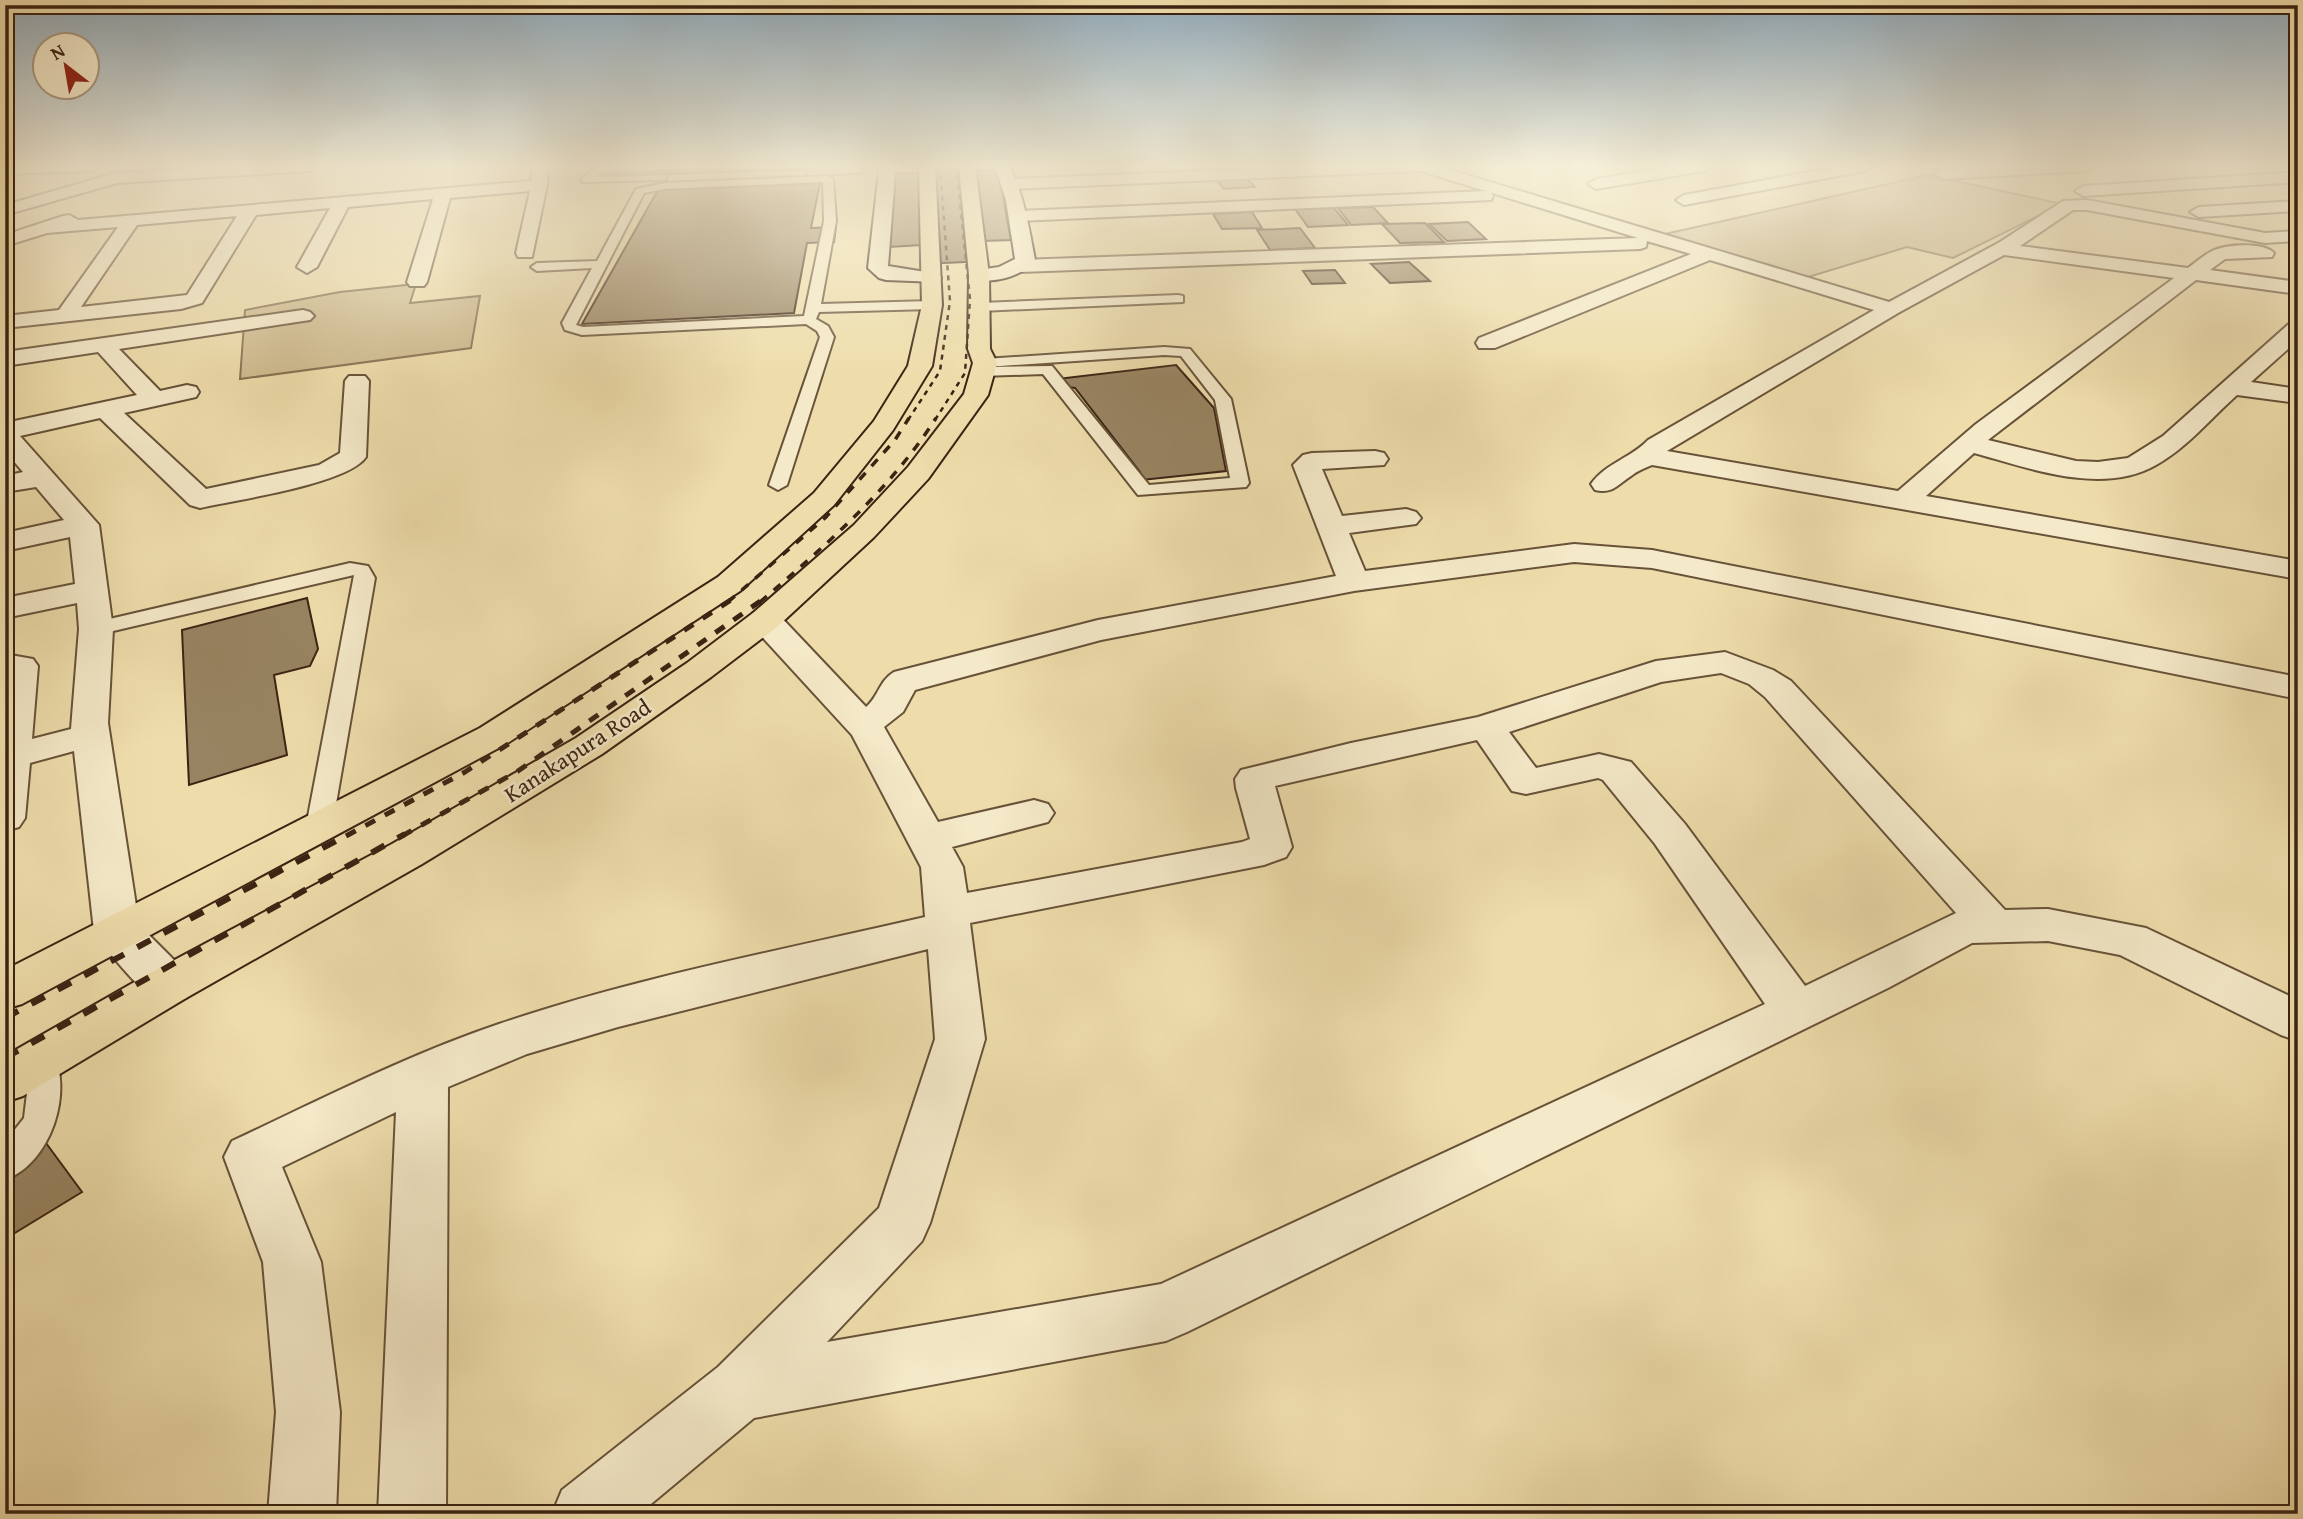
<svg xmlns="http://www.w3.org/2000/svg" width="2303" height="1519" font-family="'Gentium Book Plus',serif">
  <rect width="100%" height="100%" fill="#eeddab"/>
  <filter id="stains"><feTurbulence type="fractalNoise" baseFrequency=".00286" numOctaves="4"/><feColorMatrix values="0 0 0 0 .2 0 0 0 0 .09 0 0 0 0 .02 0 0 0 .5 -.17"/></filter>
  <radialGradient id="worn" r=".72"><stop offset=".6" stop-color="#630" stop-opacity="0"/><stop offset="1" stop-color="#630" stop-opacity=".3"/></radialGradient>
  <!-- green -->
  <g fill="#d0bd91" stroke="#867052" stroke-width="2">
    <path d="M1928,175L2062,204L1953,258L1907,247L1805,278L1665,234Z"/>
    <path d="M416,284L410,303L480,296L471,348L240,379L245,310L340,292Z"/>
  </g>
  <!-- building -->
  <g fill="#988462" stroke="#3b2313" stroke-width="2">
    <path d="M748,166H827L837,168L608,176L610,172Z"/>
    <path d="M919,166H976L977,171L998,170L1011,240L984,241L987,261L922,264V245L889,247L894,174L919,173Z"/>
    <path d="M1188,166H1214L1220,172L1195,173Z"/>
    <path d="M1244,176L1255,187L1224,189L1214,178Z"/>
    <path d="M820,183L811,228L836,227L834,242L807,243L794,313L582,324L658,190Z"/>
    <path d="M1373,207L1388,223L1351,225L1338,208Z"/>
    <path d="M1334,208L1348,225L1308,227L1295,209Z"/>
    <path d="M1252,212L1262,228L1222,229L1213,214Z"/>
    <path d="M1468,222L1486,239L1447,241L1429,224Z"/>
    <path d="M1425,223L1444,242L1400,243L1382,224Z"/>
    <path d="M1300,228L1315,248L1270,250L1257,230Z"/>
    <path d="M1409,262L1430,281L1390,283L1371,264Z"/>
    <path d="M1335,270L1345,283L1312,284L1303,271Z"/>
    <path d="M1176,365L1214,408L1226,471L1142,480L1140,472L1075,388L1061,386L1057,379Z"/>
    <path d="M307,598L318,649L310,666L274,675L287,755L189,785L182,630Z"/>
    <path d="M46,1143L82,1192L5,1239V1168Z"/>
  </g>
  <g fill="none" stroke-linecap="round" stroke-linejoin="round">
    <!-- lane casing -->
    <g stroke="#685239" stroke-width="4">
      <g id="lane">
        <path d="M598,166H696L691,169L601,172L596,177L666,175V179L662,180L582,182V178Z"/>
        <path d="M854,166H864L861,172L858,173L810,175L805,172L810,169Z"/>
        <path d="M828,176L833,179L836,221L821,304L932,301L939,305L932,309L819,312L816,319L828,326L834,337L787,485L778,490L769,485L820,337L817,331L806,324L582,335L565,330L562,323L592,268L537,271L531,267L537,263L597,261L636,189L665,183ZM823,182L824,221L804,316L583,327L576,325L644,193L665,189Z"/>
        <path d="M1178,295L1183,296V302L981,311L974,307L981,303Z"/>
        <path d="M1164,347L1190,349L1231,399L1249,483L1246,487L1138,495L1043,374L982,376L975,372L985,367L978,363L985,359ZM1164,355L1181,356L1215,400L1230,478L1149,485L1052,366L985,367Z"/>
        <path d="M350,563L368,566L375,578L332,827L328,833L319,836L310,833L306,827L354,575L96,635L88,634L85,629L88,624Z"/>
        <path d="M41,1046L52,1050C74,1092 51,1163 5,1180V1142L24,1118L27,1093L25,1059L30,1050Z"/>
      </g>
    </g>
    <!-- street casing -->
    <g stroke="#685239" stroke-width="4">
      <g id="street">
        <path d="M5,166H99L91,171L5,174Z"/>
        <path d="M242,166H318L310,171L117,183L5,215V205L116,173Z"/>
        <path d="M533,166H548L547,185L532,257H518L516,253L530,191L450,198L427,282L424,286H410L407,282L433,199L348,207L317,267L307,273L297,267L330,208L256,215L202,303L181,309L5,328V316L59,310L118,227L47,233L5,246V235L63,216L69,215L78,220L531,181ZM237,216L187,295L81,307L137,225Z"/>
        <path d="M1325,166H1437L1889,302L2000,242L2063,201L2087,200L2265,233L2298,231V241L2265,243L2087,210H2073L2020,246L2188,268C2196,262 2204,255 2212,251C2226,244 2264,242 2274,253L2272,257L2225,259L2210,270L2298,282V294L2196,280L1988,440L2076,461L2098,462L2128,458L2163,436L2290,323L2298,322V340L2251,382L2298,389V403L2237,395C2211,418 2187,448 2156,465C2102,496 2029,468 1974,453L1926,496L2298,561V579L1652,465C1645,468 1637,471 1631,476C1617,485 1613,494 1595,490L1591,484C1606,463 1631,458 1648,440L1874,310L1710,260L1495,348H1479L1476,343L1479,338L1691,254L1647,241L1646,247L1640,249L1020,272L1010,266L1020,260L1638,238L1421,171L1010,189L1002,184L1010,179ZM2004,255L2174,278L1976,424L1898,491L1667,451L1898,313Z"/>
        <path d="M1679,166H1713L1705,171L1596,189L1588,184L1596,179Z"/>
        <path d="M1842,166H1873L1865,171L1684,205L1676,200L1684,195Z"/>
        <path d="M2011,166H2096L2088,171L1943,179L1935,174L1943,169Z"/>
        <path d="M2298,172V182L2083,196L2075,191L2083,186Z"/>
        <path d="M1485,191L1491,192L1493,196L1491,200L1018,221L1009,216L1018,211Z"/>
        <path d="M2298,201V211L2199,217L2190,212L2199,207Z"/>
        <path d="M303,310L310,312L314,316L310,320L119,349L160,391L187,385L196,387L199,392L196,397L124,413L206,489L319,465L340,453L345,381L349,376H365L369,381L366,457C348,484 235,500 200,508L190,505L100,418L20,436L99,525L113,629L108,723L139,925L186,972L193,985L186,998C174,1001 165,1004 154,998C140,991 102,945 94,931L74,751L30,763L25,818L19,827L5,831V654L33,659L38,666L32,739L71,729L79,629L77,603L5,618V598L75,584L70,537L5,551V533L64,520L36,487L5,492V476L23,472L5,451V423L137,395L98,352L5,366V352Z"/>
        <path d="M1375,451L1384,453L1388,459L1384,465L1322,469L1342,516L1406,509L1416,512L1421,518L1416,524L1349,533L1365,571L1574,544L1652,550L2298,677V699L1652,568L1574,562L1354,591L1101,640L915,690L903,712L884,727L938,822L1034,800L1048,804L1054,813L1048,822L952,847L963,867L967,893L1242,842L1250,839L1236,788L1235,779L1241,770L1351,743L1478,717L1656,661L1725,652L1773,670L1791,681L2005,910L2048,909L2146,928L2298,1000V1041L2281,1035L2120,955L2048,941L1972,943L1888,988L1187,1332L1166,1341L754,1418L639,1514H552L562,1490L718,1367L879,1208L935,1039L928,949L618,1027L527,1054L448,1087L446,1514H378L396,1112L282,1167L321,1262L340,1412L336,1514H268L276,1412L263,1262L224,1157L232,1141C320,1100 407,1055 499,1024C637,977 783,950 925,917L921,867L852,735L753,627L748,620L753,613L765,610L777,613L866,707C879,696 879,681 894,672L1098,620L1336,576L1293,465L1303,455L1312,453ZM1721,673L1749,684L1765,697L1956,913L1805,986L1685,824L1631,762L1599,754L1536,768L1509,732L1661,682ZM1477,740L1512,791L1526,794L1598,778L1603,780L1655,844L1765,1004L1161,1284L827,1342L922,1241L930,1223L985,1039L970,923L1264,865L1286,857L1292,847L1275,786Z"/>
      </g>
    </g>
    <!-- secondary casing -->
    <g stroke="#3b2313" stroke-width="4">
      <g id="secondary">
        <path d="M885,166H903L895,173L888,266L938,274L941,278L938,282L886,280L879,278L868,268L879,171Z"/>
        <path d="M995,166H1009C1024,195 1029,228 1035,260C1022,277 992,284 972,279L969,275L972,271L999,267L1015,259L1006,200Z"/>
      </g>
    </g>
    <!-- highway casing -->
    <g stroke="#3b2313" stroke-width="4">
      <g id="highway">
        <path d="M919,166H935L942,305L932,366L893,430L834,505L740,591L506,744L22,1004L5,1009V970L480,728L718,577L814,493L874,421L908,366L922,305Z"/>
        <path d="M959,166H975L989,275L990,349L997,363L988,395L928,479L874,537L777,627L711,677L602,754L422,864L186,998L23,1096L5,1102V1056L152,972L392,844L576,738L687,663L753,613L854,525L908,467L964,394L973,363L968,349L969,275Z"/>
      </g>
    </g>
    <!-- lane -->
    <use href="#lane" fill="#f4e9c8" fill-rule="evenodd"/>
    <!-- street -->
    <use href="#street" fill="#f4e9c8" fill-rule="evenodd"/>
    <!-- secondary -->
    <use href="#secondary" fill="#f4e9c8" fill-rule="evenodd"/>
    <!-- highway -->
    <use href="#highway" fill="#eeddab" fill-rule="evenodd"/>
    <!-- rail-far3 -->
    <g stroke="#3b2313" stroke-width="2.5" stroke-dasharray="5 5" stroke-linecap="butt">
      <path d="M908,420L940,371L950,301L940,166"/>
      <path d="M935,420L965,373L970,299L956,166"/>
    </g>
    <!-- rail-far2 -->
    <g stroke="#3b2313" stroke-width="3.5" stroke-dasharray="9 9" stroke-linecap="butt">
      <path d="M728,602L825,518L895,440L909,418"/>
      <path d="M760,602C825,546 890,490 936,418"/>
    </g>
    <!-- rail-far1 -->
    <g stroke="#3b2313" stroke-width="5" stroke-dasharray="11 11" stroke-linecap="butt">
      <path d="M346,836L465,772L731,600"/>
      <path d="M402,836L518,771L762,600"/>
    </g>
    <!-- rail -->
    <g stroke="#3b2313" stroke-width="6" stroke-dasharray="15 15" stroke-linecap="butt">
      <path d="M5,1018L349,834"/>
      <path d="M5,1058L405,834"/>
    </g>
  </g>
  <!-- sky -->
  <linearGradient id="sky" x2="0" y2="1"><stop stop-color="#92abbb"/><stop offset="0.44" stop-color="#f7f0d9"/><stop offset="1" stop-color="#f7f0d9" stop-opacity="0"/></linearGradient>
  <rect width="2303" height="378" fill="url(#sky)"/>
  <g text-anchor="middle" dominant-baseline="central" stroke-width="5" stroke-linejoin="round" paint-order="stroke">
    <!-- street labels -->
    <g font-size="23" fill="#3b2313" stroke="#f4e9c8">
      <text transform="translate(577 750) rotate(-33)">Kanakapura Road</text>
    </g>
  </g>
  <!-- margin -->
  <rect width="2303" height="1519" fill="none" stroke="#eeddab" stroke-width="28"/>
  <rect x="7" y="7" width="2289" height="1505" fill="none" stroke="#3b2313" stroke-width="3.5"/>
  <rect x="14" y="14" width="2275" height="1491" fill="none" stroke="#3b2313" stroke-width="2"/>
  <!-- north arrow -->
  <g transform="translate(66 66) rotate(329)"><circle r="33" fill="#f4e9c8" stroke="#aa9a80" stroke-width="2"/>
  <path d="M0-5L12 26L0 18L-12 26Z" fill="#8f2418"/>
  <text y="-10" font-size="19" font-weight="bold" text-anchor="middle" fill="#3b2313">N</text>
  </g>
  <rect width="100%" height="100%" filter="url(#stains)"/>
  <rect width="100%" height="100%" fill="url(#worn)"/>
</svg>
